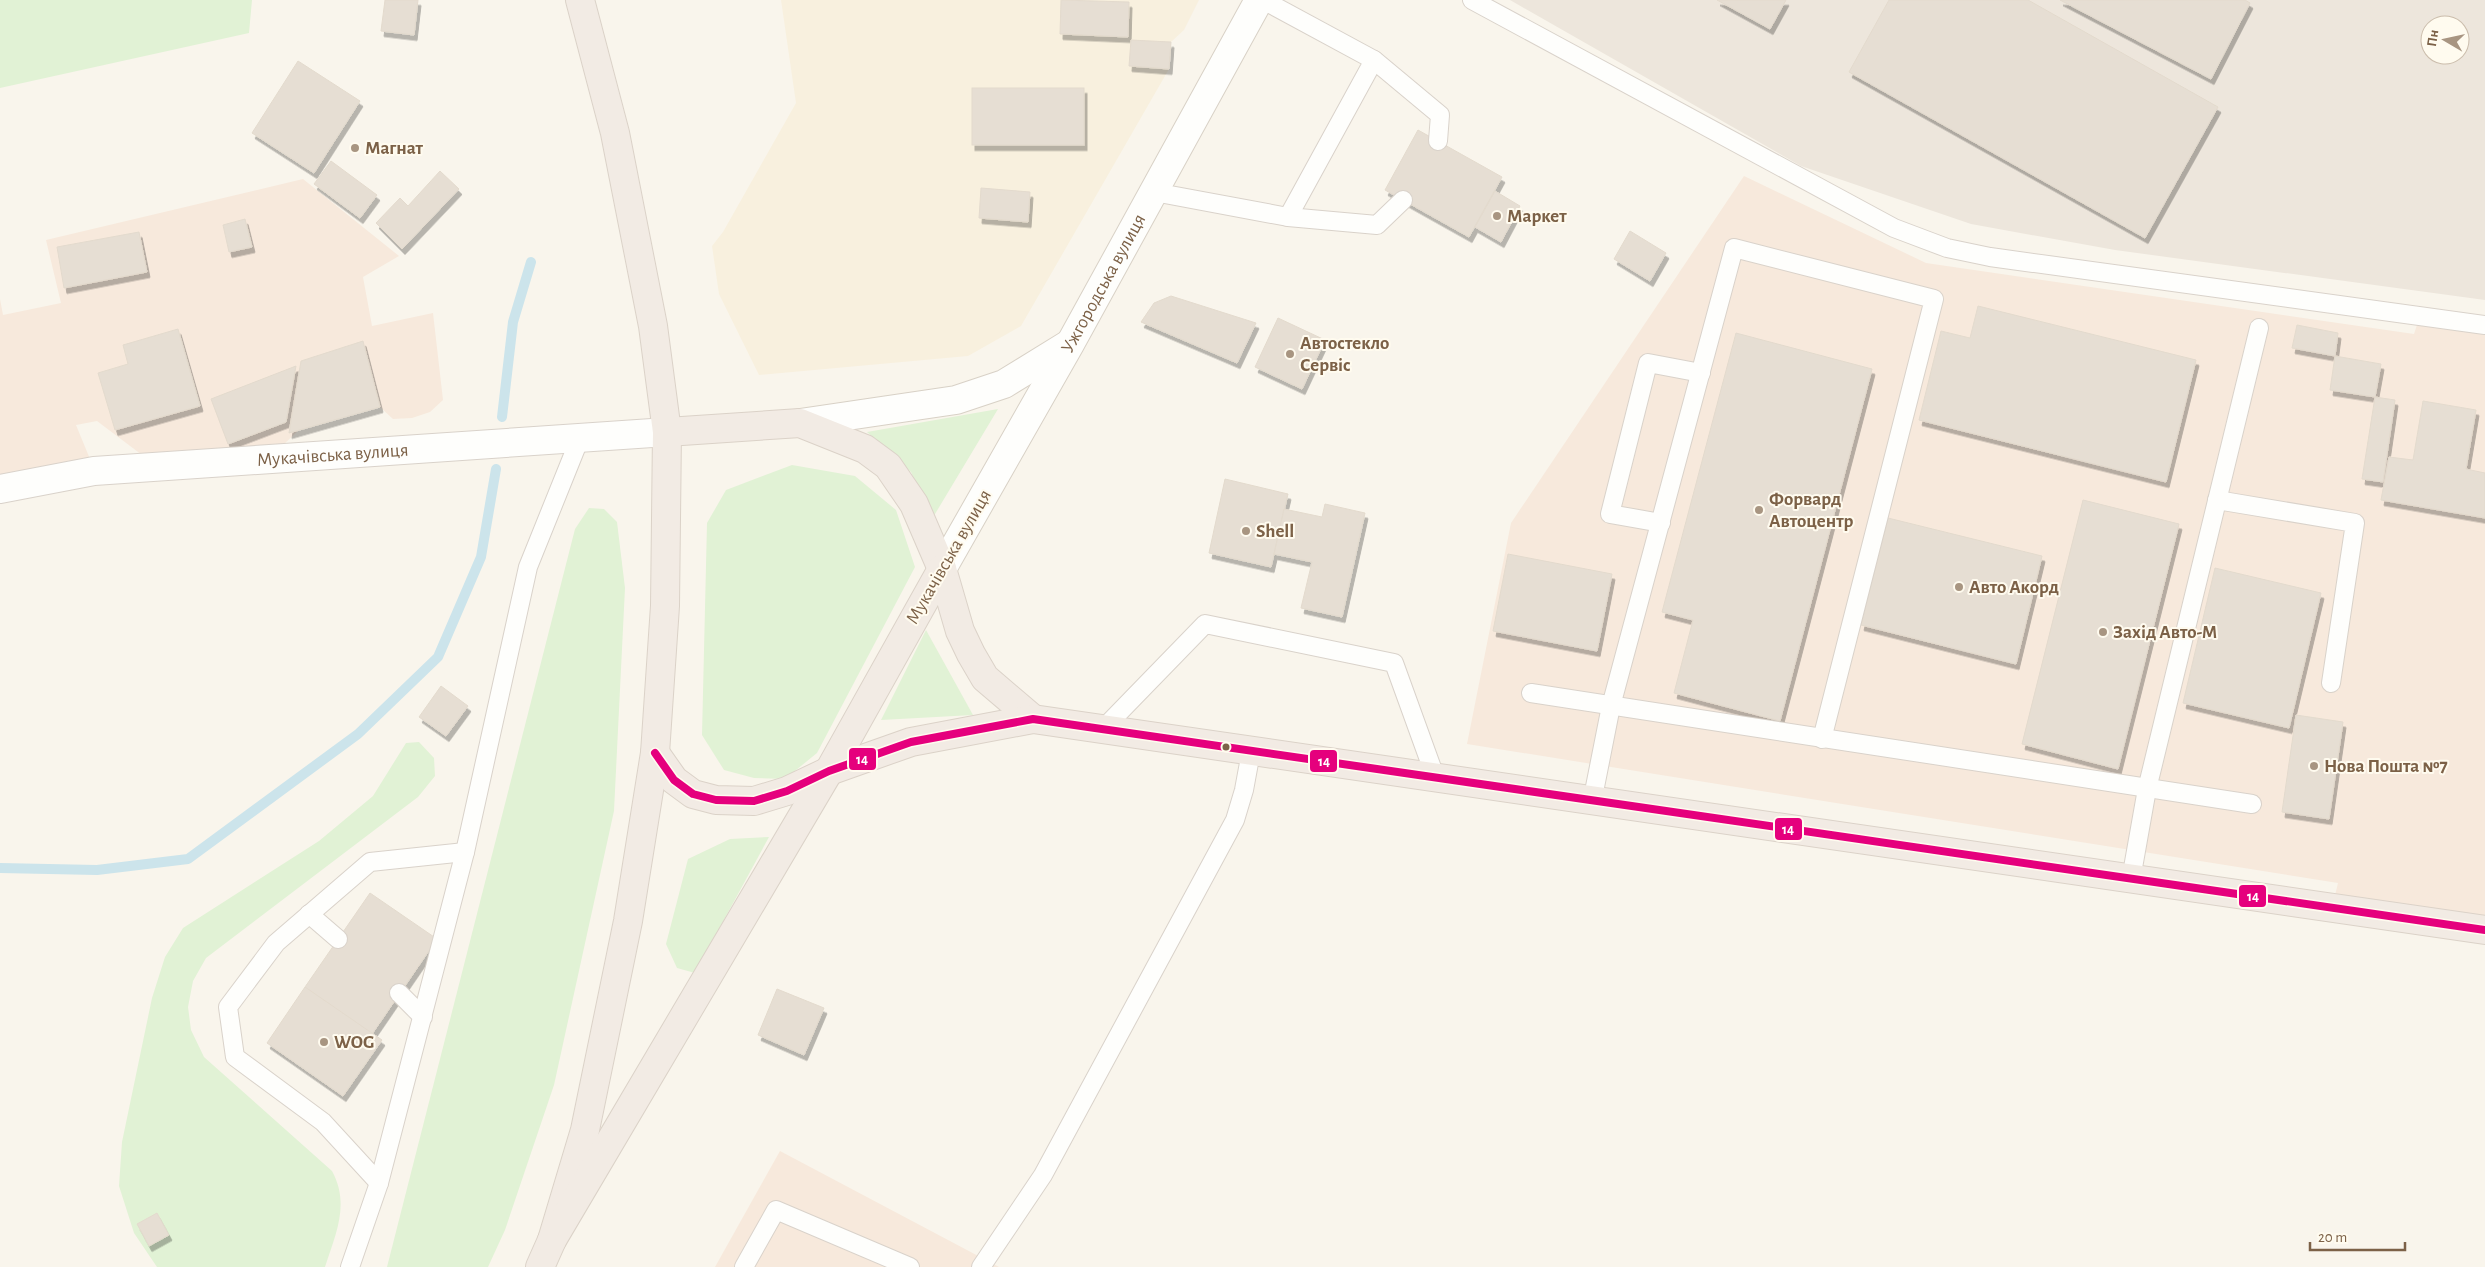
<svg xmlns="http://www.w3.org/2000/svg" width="2485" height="1267" font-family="'Alegreya Sans',sans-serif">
  <defs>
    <filter id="shadow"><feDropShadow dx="3" dy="5.5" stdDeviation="0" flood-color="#0004"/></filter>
  </defs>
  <rect width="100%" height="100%" fill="#f9f5ec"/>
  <!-- residential -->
  <path fill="#f8f0de" d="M781,0H1199L1184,30L1171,42L1169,69L1021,326L968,356L759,375L719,294L712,246L723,232L796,103Z"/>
  <!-- commercial -->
  <g fill="#f7e9dc">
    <path d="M1744,176L1926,263L2414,334L2420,316L2485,325V930L2332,908L2338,883L1467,744L1511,523Z"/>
    <path d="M303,179L399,256L363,277L372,326L433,313L443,400L430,412L412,418L393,419L380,407L299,430L282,446L146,458L97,421L76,425L90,459L0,478V299L3,315L61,303L46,240Z"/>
    <path d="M780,1151L999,1267H715Z"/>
  </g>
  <!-- industrial -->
  <path fill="#ede6dc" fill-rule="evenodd" d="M1510,0H2485V300L2115,250L1971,224L1801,166ZM2430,25H2460V55H2430Z"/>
  <!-- green -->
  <g fill="#e1f2d5">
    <path d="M0,0H252L249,33L0,88Z"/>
    <path d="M998,409L932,519L911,472L867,432Z"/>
    <path d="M792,465L855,476L896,510L915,567L817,753L785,779L754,778L724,770L702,735L707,523L726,490Z"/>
    <path d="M589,508L604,509L617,522L625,588L614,811L554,1085L505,1230L488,1267H387L575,529Z"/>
    <path d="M926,630L973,715L881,720Z"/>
    <path d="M419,742L434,758L435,776L418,797L206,958L193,981L188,1007L191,1030L204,1057L332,1171C350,1204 336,1233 325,1267H157L134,1233L119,1186L122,1142L152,998L165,957L183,928L319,841L373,796L406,743Z"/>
    <path d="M769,837L695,973L677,968L666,944L688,859L730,839Z"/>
  </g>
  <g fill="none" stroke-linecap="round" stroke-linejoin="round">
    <!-- stream -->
    <g stroke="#cce4eb" stroke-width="10">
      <path d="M502,417L513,322L531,262"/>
      <path d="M0,868L97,870L188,859L358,734L438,657L481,557L496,469"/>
    </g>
  </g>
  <!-- building -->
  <g fill="#e6ded3" stroke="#e3dacd" filter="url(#shadow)">
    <path d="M385,0H418L414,35L381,31Z"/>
    <path d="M1061,0L1129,2L1128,37L1060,34Z"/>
    <path d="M1717,0H1786L1770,29Z"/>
    <path d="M1889,0H2028L2218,107L2145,238L1849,72Z"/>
    <path d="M2060,0H2245L2250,3L2211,79Z"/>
    <path d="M1131,40L1171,42L1169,69L1129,66Z"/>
    <path d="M298,61L360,101L314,173L252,133Z"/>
    <rect x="972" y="88" width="112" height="57"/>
    <path d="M1418,130L1502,177L1469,237L1385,190Z"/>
    <path d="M331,161L377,195L360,218L314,184Z"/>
    <path d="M440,171L459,189L402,249L376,223L400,198L408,206Z"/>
    <path d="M981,188L1030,192L1028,222L979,218Z"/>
    <path d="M1495,191L1520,206L1501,242L1475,227Z"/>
    <path d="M245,219L252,247L229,252L223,225Z"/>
    <path d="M1630,231L1666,253L1650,281L1614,259Z"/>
    <path d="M139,232L147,272L64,288L57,247Z"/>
    <path d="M1171,296L1256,323L1237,363L1141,322L1154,303Z"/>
    <path d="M1978,306L2196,360L2166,482L1919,420L1941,331L1970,338Z"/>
    <path d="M1278,318L1325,340L1302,389L1255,367Z"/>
    <path d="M2297,325L2338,333L2335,356L2292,348Z"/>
    <path d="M178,329L200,406L115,430L98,373L128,364L123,345Z"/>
    <path d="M1736,333L1872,369L1780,721L1674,693L1693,620L1662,612Z"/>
    <path d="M363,341L380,407L289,433L301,361Z"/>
    <path d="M2335,356L2381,364L2375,397L2330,390Z"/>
    <path d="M296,366L286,422L228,444L211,399Z"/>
    <path d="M2375,397L2395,400L2383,482L2362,479Z"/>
    <path d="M2423,401L2476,410L2466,469L2485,473V518L2381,500L2389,457L2413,460Z"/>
    <path d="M1225,479L1288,494L1271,567L1209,553Z"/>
    <path d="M2083,500L2179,524L2118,769L2022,744Z"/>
    <path d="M1325,504L1365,513L1342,617L1301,608L1312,562L1274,554L1284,509L1322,517Z"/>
    <path d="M1888,518L2042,556L2016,664L1861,625Z"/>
    <path d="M1508,554L1612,574L1597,651L1493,631Z"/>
    <path d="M2215,568L2321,593L2289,728L2183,703Z"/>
    <path d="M441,686L468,706L446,736L419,717Z"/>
    <path d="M2296,715L2343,722L2329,819L2282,812Z"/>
    <path d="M370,893L437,939L372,1034L305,987Z"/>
    <path d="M305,987L382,1040L343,1096L267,1043Z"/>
    <path d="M777,989L824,1008L804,1055L758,1035Z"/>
    <path d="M157,1213L169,1235L149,1246L137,1224Z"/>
  </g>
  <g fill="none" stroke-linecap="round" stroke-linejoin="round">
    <!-- lane casing -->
    <g stroke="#d9d2ca" stroke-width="20">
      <g id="lane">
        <path d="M1472,0L1894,228L1947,248L1990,257L2485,325"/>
        <path d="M1374,60L1440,115L1438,141"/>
        <path d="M1154,192L1288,217L1374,60L1263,0"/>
        <path d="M1288,217L1377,225L1403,200"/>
        <path d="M2217,500L2355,523L2331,683"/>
        <path d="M1661,523L1610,514L1648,363L1701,373"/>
        <path d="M1531,693L2252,804"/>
        <path d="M1102,730L1205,624L1394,663L1436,779"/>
        <path d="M1592,802L1611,706L1734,248L1934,299L1822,739"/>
        <path d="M2131,879L2147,789L2259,328"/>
        <path d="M309,914L338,939"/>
        <path d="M399,993L423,1017"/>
        <path d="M379,1183L323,1122L235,1057L228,1007L276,943L370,862L465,852"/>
        <path d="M350,1267L379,1183L465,852L528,567L580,438"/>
        <path d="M744,1267L776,1210L910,1267"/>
        <path d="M981,1267L1043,1175L1235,820L1244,790L1251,752"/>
      </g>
    </g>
    <!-- street casing -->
    <g stroke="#d9d2ca" stroke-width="30">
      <g id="street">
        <path id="s1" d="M0,489L94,471L667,432"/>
      </g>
    </g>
    <!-- secondary casing -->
    <g stroke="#d8d1c6" stroke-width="30">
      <g id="secondary">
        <path d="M800,423L956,400L1004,384L1069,344"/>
        <path id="s2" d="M942,569L1070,344L1259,0"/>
      </g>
    </g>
    <!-- highway casing -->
    <g stroke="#dbd2c8" stroke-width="30">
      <g id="highway">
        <path d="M667,432L800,423L865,449L888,466L914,504L942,569L960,631L971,654L985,678L1033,719"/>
        <path d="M655,753L674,780L693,794L716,800L754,801L787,791L829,771L911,742L1033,719L2485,930"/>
        <path d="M552,1240L585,1130L628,921L655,753L665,606L667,432L653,326L615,133L580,0"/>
        <path d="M540,1267L552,1240L829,771L942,569"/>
      </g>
    </g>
    <!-- lane -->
    <use href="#lane" stroke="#fefefc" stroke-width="18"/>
    <!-- street -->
    <use href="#street" stroke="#fefefc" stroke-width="28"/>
    <!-- secondary -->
    <use href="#secondary" stroke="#fefefc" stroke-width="28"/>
    <!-- highway -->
    <use href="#highway" stroke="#f2ebe4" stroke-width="28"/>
    <!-- bus-1 casing -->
    <g stroke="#fffbef" stroke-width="11">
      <path id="bus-1" d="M655,753L674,780L693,794L716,800L754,801L787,791L829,771L911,742L1033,719L2485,930"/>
    </g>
    <!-- bus-1 -->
    <use href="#bus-1" stroke="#e5007d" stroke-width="8"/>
  </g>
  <!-- markers -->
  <g fill="#a89581" stroke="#fffbef" stroke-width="2">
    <circle cx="355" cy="148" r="5"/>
    <circle cx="1497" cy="216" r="5"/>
    <circle cx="1290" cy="354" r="5"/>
    <circle cx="1759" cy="510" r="5"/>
    <circle cx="1246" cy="531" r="5"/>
    <circle cx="1959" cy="587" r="5"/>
    <circle cx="2103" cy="632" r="5"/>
    <circle cx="2314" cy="766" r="5"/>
    <circle cx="324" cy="1042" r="5"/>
  </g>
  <circle fill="#7c6147" stroke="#fffbef" stroke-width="2" cx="1226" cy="747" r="4.5"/>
  <g text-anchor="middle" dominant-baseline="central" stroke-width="4" stroke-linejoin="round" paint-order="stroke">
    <!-- poi labels -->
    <g font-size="19" font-weight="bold" fill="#7c6147" stroke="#fffbef" text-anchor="start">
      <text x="365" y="148">Магнат</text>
      <text x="1507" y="216">Маркет</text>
      <text x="1300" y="343">Автостекло<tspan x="1300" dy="22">Сервіс</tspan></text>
      <text x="1769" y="499">Форвард<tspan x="1769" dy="22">Автоцентр</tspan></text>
      <text x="1256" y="531">Shell</text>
      <text x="1969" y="587">Авто Акорд</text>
      <text x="2113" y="632">Захід Авто-М</text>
      <text x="2324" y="766">Нова Пошта №7</text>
      <text x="334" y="1042">WOG</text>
    </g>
    <!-- street labels -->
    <g font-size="19" fill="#7c6147" stroke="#fffbef">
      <text stroke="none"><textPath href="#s2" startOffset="328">Ужгородська вулиця</textPath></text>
      <text stroke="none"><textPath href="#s1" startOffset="335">Мукачівська вулиця</textPath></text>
      <text transform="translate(949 557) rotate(-60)">Мукачівська вулиця</text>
    </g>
  </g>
  <g stroke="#fffbef" stroke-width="2">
    <rect x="848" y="747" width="29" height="24" rx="5" fill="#e5007d"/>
    <rect x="1309" y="749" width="29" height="24" rx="5" fill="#e5007d"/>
    <rect x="1774" y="817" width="29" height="24" rx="5" fill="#e5007d"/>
    <rect x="2238" y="884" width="29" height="24" rx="5" fill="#e5007d"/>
  </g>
  <g font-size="14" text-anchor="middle" font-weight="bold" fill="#fff">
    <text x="862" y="764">14</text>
    <text x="1324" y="766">14</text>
    <text x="1788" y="834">14</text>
    <text x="2253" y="901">14</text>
  </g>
  <!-- north arrow -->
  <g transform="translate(2445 40) rotate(279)"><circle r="24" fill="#fffbef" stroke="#cbbdac"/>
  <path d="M0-4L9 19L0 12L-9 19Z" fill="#a89581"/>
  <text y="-8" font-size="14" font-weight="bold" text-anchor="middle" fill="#7c6147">Пн</text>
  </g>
  <!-- scale -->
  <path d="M2310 1242v8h95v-8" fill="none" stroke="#7c6147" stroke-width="2.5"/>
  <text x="2318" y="1242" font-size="15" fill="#7c6147" stroke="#fffbef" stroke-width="4" paint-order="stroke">20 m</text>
</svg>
